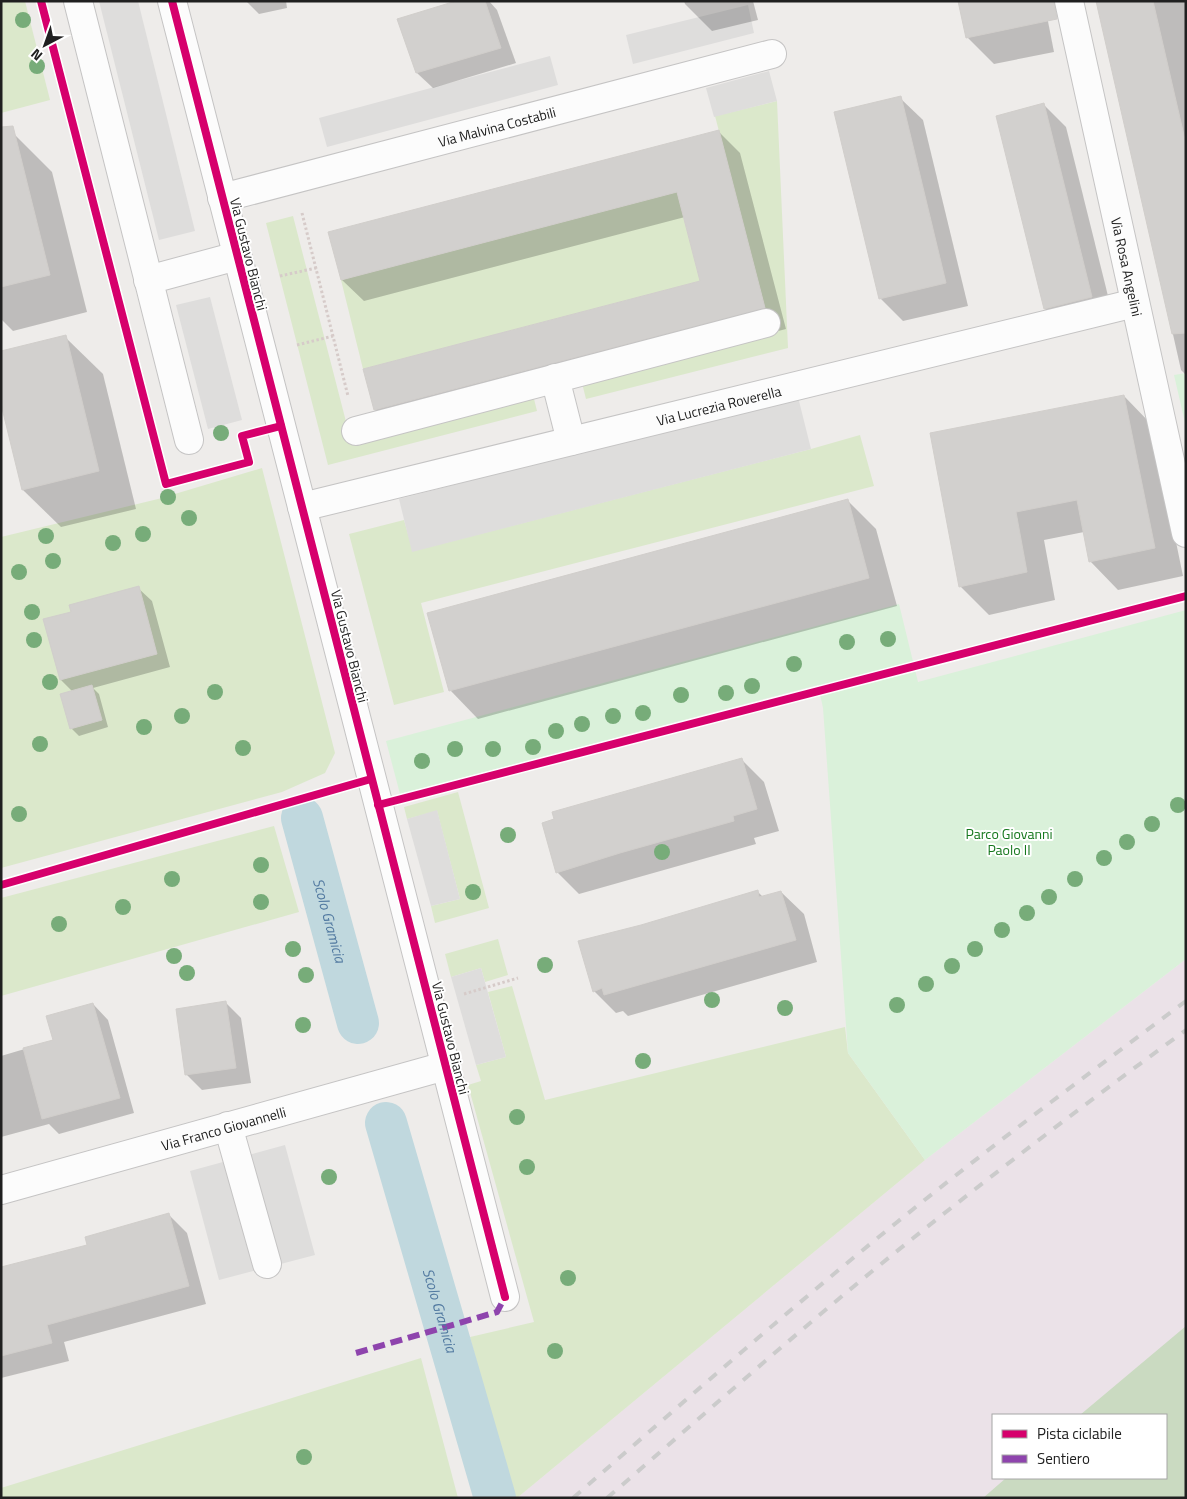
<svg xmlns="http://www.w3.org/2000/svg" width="1187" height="1499" font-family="'Titillium Web',sans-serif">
  <rect width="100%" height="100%" fill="#eeecea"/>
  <!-- industrial -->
  <path fill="#ebe2e8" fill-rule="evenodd" d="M1186,959V1498H517L925,1160ZM993,1415H1166V1478H993Z"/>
  <!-- grass -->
  <g fill="#dbe8cb">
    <path d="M1,1H25L50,100L1,113Z"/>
    <path d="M777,101L788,348L586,399L582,383L772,334L715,116Z"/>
    <path d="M677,192L700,281L363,369L341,280Z"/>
    <path d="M293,216L351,441L533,395L537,411L328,465L266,223Z"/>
    <path d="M860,435L874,486L421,603L444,692L394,705L349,534L404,520L413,551L811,449Z"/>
    <path d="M262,468L335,753L325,773L282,792L1,868V537L158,499Z"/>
    <path d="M458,792L489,908L435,923L431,906L460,899L437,811L407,819L404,807Z"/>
    <path d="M274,826L299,912L1,996V898Z"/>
    <path d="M498,939L508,975L485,982L481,968L451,977L445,954Z"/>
    <path d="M512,986L545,1100L845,1027L848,1053L925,1160L517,1498H513L470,1337L534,1322L468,1085L481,1081L476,1065L506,1057L488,992Z"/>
    <path d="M421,1358L458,1498H1V1488Z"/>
  </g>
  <!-- forest -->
  <path fill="#cadac1" d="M1186,1326V1498H983L1006,1478H1166V1415H1080Z"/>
  <!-- park -->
  <g fill="#daf1da">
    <path d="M1186,373V427L1174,375Z"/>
    <path d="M899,604L918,682L1186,610V959L925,1160L848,1053L823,708L818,685L400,794L386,741Z"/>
  </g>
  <!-- parking -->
  <g fill="#dedddc">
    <path d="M99,1H138L195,231L159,240Z"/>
    <path d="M748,5L754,33L633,64L626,35Z"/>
    <path d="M550,56L558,85L327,147L319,118Z"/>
    <path d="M769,71L777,101L714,117L706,88Z"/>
    <path d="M210,297L242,420L208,429L176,305Z"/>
    <path d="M798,397L811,449L412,552L399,499Z"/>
    <path d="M437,810L460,899L431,906L407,819Z"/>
    <path d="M481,968L506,1057L476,1065L451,977Z"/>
    <path d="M285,1145L315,1255L219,1280L190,1171Z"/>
  </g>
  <!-- shadow -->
  <g fill="#0003">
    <path d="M246,1H286L287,8L259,14Z"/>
    <path d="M460,1H489L497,10L516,63L433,88L417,73L398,20Z"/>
    <path d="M684,1H753L758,20L712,31L685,4Z"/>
    <path d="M1044,1L1054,52L994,64L967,37Z"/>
    <path d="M1098,1H1186V375L1181,370Z"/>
    <path d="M900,98L923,120L968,306L903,321L880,298Z"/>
    <path d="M1044,105L1066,127L1114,320L1067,331L1045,309Z"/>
    <path d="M718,131L740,153L786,329L396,431L375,410L702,282L685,217L364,301L342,280Z"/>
    <path d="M15,135L52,172L87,312L13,331L1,319V138Z"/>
    <path d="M65,337L103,374L136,509L61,527L23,490L1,399Z"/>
    <path d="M1124,396L1152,425L1183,576L1118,590L1090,561L1084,532L1044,540L1055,600L989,615L960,586L932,434Z"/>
    <path d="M848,501L876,529L897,606L478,719L450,690Z"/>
    <path d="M138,588L152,601L170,667L93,688L99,694L108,727L79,736L71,728L73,692L61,680L72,612Z"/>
    <path d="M742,760L764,782L779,831L754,838L756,844L579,894L557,872Z"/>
    <path d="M757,891L763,897L781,892L804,914L817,962L628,1016L623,1011L616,1013L594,991L642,926Z"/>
    <path d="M226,1003L241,1018L251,1083L202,1090L186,1074Z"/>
    <path d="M93,1004L108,1020L134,1113L59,1134L49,1124L1,1137V1056L55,1040Z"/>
    <path d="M169,1215L187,1233L206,1304L64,1342L69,1361L1,1378V1268L89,1246Z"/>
  </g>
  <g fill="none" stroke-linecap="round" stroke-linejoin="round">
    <!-- canal -->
    <g stroke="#c0d8de" stroke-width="42">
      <path id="s1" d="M302,818L358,1023"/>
      <path id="s2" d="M386,1123L495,1498"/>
    </g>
  </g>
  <!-- building -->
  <g fill="#d2d0ce" stroke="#d1cecb">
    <path d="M456,1H485L501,48L416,73L397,19Z"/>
    <path d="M958,1H1054L1057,19L966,38Z"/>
    <path d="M1096,1H1153L1186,144V333L1172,334Z"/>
    <path d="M901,96L946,283L879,299L834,112Z"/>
    <path d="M1044,103L1092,297L1044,309L996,116Z"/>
    <path d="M13,126L50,275L1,287V127Z"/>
    <path d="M719,130L765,308L374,410L363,369L700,281L677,192L341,280L328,232Z"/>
    <path d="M66,335L99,471L22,490L1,404V351Z"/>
    <path d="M1124,395L1155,548L1089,562L1077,500L1016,512L1027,572L959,587L930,433Z"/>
    <path d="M848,499L869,578L449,691L427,613Z"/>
    <path d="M139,586L157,654L60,680L43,619L71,612L69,605Z"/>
    <path d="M92,685L102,720L70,729L60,694Z"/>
    <path d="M742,758L757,809L733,816L734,821L620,853L556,873L542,823L554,819L552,812Z"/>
    <path d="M758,890L759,897L781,891L796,940L604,995L602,988L593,992L578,941L641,925Z"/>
    <path d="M226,1001L236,1068L185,1075L176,1009Z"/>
    <path d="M93,1003L120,1098L42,1119L23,1048L53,1040L46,1016Z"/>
    <path d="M169,1213L189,1286L47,1325L52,1343L1,1356V1267L87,1245L85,1237Z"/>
  </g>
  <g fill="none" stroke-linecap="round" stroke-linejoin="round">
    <!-- minor casing -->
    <g stroke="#c5c4c4" stroke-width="30">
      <g id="minor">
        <path d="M78,1L189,440"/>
        <path d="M172,1L505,1297"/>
        <path id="s3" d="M1069,1L1186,533"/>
        <path id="s4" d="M222,198L772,54"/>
        <path d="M148,280L237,256"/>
        <path d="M555,378L571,441"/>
        <path d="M356,431L766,323"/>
        <path id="s5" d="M302,507L1135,303"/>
        <path d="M228,1126L267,1264"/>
        <path id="s6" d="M1,1190L445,1066"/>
      </g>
    </g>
    <!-- path -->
    <g stroke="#d6cbc9" stroke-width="3" stroke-dasharray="2.5 2.5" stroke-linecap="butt">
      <path d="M302,213L348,396"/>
      <path d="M280,276L316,268"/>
      <path d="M297,345L333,336"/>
      <path d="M464,994L518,978"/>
    </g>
    <!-- minor -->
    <use href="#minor" stroke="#fcfcfc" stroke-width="28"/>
    <!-- rail -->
    <g stroke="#cbcbcb" stroke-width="4" stroke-dasharray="10 10" stroke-linecap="butt">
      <path d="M573,1498C680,1405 786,1312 896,1223C991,1146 1088,1074 1186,1001"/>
      <path d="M607,1498C708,1411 808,1322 912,1239C1002,1167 1093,1098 1186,1030"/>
    </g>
    <!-- quiet -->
    <path stroke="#8e44ad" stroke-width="6" stroke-dasharray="12 6" stroke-linecap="butt" d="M356,1353L497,1312L505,1297"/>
    <!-- cycleway casing -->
    <g stroke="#fff" stroke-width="11">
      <g id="cycleway">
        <path d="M41,1L166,484L249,462L242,436L281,426"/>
        <path d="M172,1L505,1297"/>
        <path d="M378,805L1186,596"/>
        <path d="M1,885L371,779"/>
      </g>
    </g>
    <!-- cycleway -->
    <use href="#cycleway" stroke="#d6006c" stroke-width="8"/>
  </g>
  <!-- trees -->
  <g fill="#77ac79">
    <circle cx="23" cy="20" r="8"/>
    <circle cx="37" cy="66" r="8"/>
    <circle cx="221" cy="433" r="8"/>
    <circle cx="168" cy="497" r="8"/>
    <circle cx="189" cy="518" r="8"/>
    <circle cx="143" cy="534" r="8"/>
    <circle cx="46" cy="536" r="8"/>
    <circle cx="113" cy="543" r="8"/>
    <circle cx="53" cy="561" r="8"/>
    <circle cx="19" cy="572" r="8"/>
    <circle cx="32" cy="612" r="8"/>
    <circle cx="888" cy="639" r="8"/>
    <circle cx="34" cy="640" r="8"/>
    <circle cx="847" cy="642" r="8"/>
    <circle cx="794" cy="664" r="8"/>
    <circle cx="50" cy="682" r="8"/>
    <circle cx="752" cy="686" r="8"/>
    <circle cx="215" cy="692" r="8"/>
    <circle cx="726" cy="693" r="8"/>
    <circle cx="681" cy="695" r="8"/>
    <circle cx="643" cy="713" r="8"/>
    <circle cx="182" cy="716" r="8"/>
    <circle cx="613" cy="716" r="8"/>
    <circle cx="582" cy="724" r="8"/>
    <circle cx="144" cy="727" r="8"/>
    <circle cx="556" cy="731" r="8"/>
    <circle cx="40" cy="744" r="8"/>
    <circle cx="533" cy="747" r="8"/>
    <circle cx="243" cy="748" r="8"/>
    <circle cx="455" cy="749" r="8"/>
    <circle cx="493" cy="749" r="8"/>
    <circle cx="422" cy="761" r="8"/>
    <circle cx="1178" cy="805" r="8"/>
    <circle cx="19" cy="814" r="8"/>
    <circle cx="1152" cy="824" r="8"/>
    <circle cx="508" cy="835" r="8"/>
    <circle cx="1127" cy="842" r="8"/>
    <circle cx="662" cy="852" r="8"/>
    <circle cx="1104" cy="858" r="8"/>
    <circle cx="261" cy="865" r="8"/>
    <circle cx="172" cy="879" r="8"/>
    <circle cx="1075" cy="879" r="8"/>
    <circle cx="473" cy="892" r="8"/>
    <circle cx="1049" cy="897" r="8"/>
    <circle cx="261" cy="902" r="8"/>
    <circle cx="123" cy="907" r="8"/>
    <circle cx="1027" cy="913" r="8"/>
    <circle cx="59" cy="924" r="8"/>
    <circle cx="1002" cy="930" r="8"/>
    <circle cx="293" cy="949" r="8"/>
    <circle cx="975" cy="949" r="8"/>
    <circle cx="174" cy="956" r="8"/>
    <circle cx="545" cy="965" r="8"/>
    <circle cx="952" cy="966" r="8"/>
    <circle cx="187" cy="973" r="8"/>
    <circle cx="306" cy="975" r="8"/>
    <circle cx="926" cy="984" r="8"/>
    <circle cx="712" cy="1000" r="8"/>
    <circle cx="897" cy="1005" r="8"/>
    <circle cx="785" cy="1008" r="8"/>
    <circle cx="303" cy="1025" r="8"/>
    <circle cx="643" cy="1061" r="8"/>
    <circle cx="517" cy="1117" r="8"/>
    <circle cx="527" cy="1167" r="8"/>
    <circle cx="329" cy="1177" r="8"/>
    <circle cx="568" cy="1278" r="8"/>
    <circle cx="555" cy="1351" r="8"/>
    <circle cx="304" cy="1457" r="8"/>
  </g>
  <g text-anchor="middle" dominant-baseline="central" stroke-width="4" stroke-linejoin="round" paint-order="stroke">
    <!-- street labels -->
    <g font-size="14" fill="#202020" stroke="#fff">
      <text stroke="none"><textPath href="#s4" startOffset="284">Via Malvina Costabili</textPath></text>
      <text transform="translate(249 254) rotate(76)">Via Gustavo Bianchi</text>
      <text stroke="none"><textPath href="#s3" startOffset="272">Via Rosa Angelini</textPath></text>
      <text stroke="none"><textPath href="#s5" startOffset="429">Via Lucrezia Roverella</textPath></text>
      <text transform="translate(350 646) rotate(76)">Via Gustavo Bianchi</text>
      <text transform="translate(451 1038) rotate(76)">Via Gustavo Bianchi</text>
      <text stroke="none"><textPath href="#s6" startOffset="231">Via Franco Giovannelli</textPath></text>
    </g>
    <!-- park labels -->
    <g font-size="14" fill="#15771d" stroke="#fff">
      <text x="1009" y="833">Parco Giovanni<tspan x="1009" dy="16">Paolo II</tspan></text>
    </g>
    <!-- water labels -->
    <g font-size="15" font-style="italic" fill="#5179a0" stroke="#fff">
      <text stroke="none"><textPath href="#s1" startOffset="106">Scolo Gramicia</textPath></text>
      <text stroke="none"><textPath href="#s2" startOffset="195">Scolo Gramicia</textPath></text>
    </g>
  </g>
  <!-- border -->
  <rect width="1187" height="1499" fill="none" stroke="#202020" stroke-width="5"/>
  <!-- legend -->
  <rect x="992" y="1414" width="175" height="65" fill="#ffffff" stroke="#a6a6a6"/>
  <rect x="1002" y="1430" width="25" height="8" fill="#d6006c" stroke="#a6a6a6"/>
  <text x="1037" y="1439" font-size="15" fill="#202020">Pista ciclabile</text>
  <rect x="1002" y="1455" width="25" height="8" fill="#8e44ad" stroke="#a6a6a6"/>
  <text x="1037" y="1464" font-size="15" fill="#202020">Sentiero</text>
  <!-- north arrow -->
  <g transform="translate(45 45) rotate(221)" stroke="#ffffff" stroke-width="4" paint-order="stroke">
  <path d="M0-4L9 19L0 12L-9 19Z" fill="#202020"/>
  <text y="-8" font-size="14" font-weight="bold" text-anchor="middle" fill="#202020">N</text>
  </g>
</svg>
